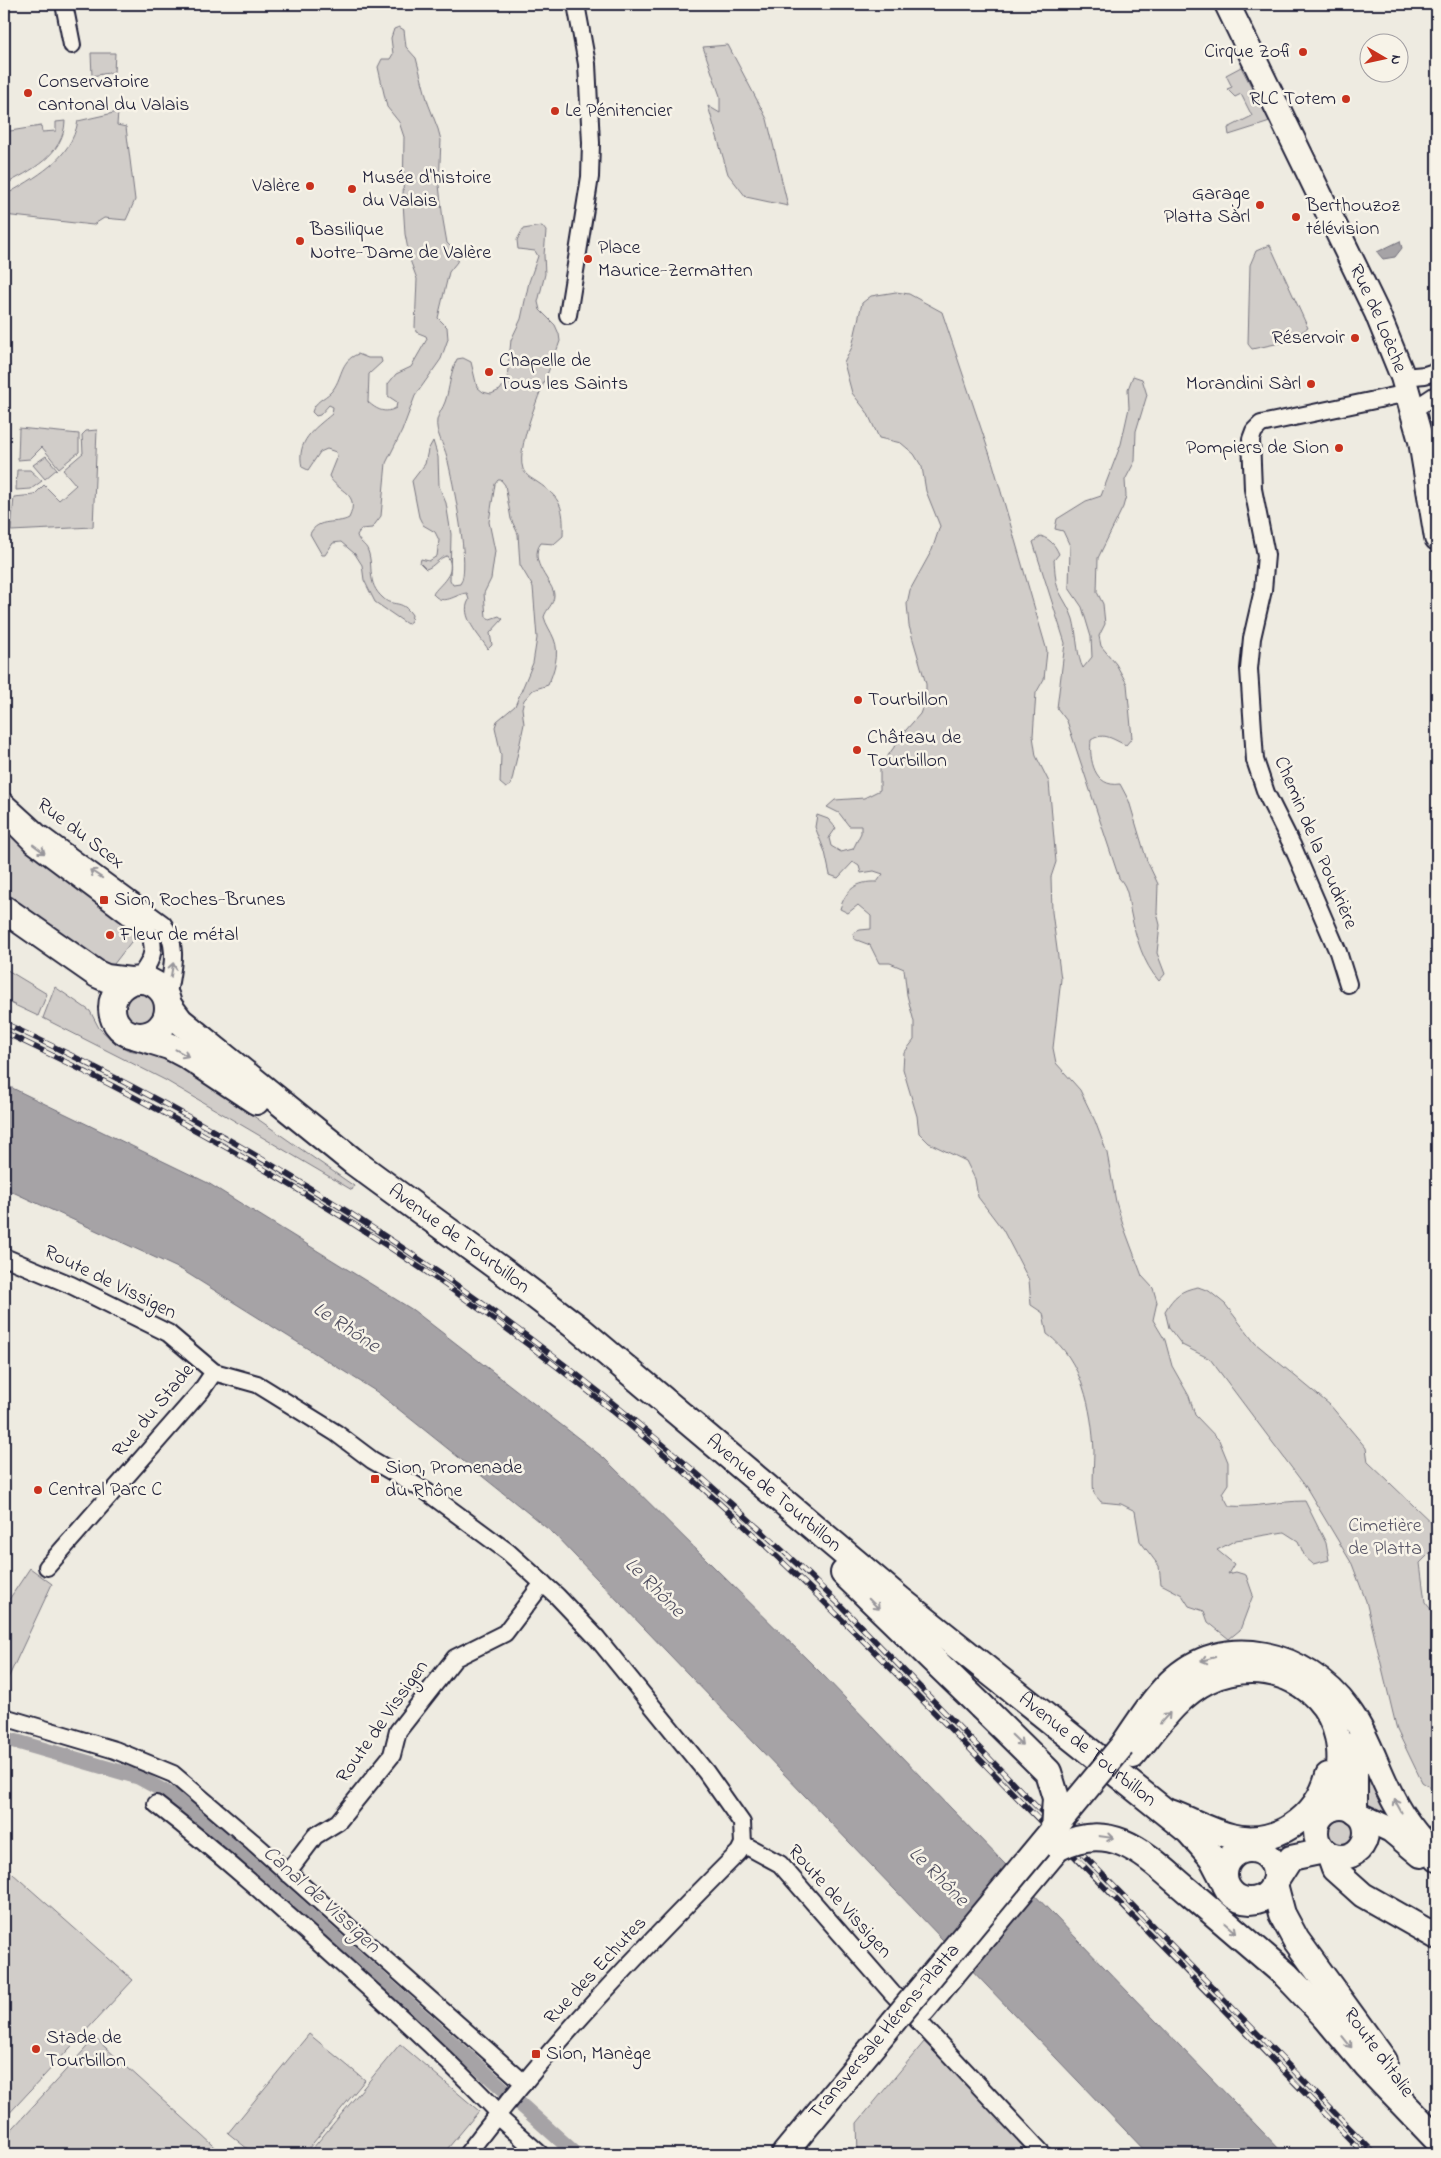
<svg xmlns="http://www.w3.org/2000/svg" width="1441" height="2158" font-family="'Indie Flower',sans-serif">
  <rect width="100%" height="100%" fill="#eeebe1"/>
  <filter id="ink" filterUnits="userSpaceOnUse"><feTurbulence type="fractalNoise" baseFrequency=".02" numOctaves="2"/><feDisplacementMap in="SourceGraphic" scale="10" xChannelSelector="R" yChannelSelector="G"/><feConvolveMatrix kernelMatrix="1 2 1 2 8 2 1 2 1" color-interpolation-filters="sRGB"/></filter>
  <g filter="url(#ink)">
    <!-- green -->
    <g fill="#d1cdc9" stroke="#7a7882">
      <path d="M399,27L404,30L406,47L416,58L428,103L438,129L441,140L439,185L443,220L447,243L456,252L458,257L457,262L449,272L438,318L447,327L448,339L441,359L415,396L402,431L386,463L381,516L372,528L361,529L357,535C358,542 366,544 368,551C374,567 366,583 383,598C393,608 401,598 412,615L411,621L407,624L375,602L364,580L362,565L355,554L341,542L333,543L325,555H322L310,534C318,517 337,525 349,518C361,492 338,493 329,476L337,456L336,452L327,449L320,452L308,470L302,467C296,441 314,429 332,414L333,407L329,405L320,415L316,416L312,412C315,401 324,399 331,392C343,379 339,361 358,354L368,358H381L382,362L369,374L368,402C377,410 385,414 396,408L397,402L388,396V384L396,374L411,367L427,339L426,336L416,332L415,327L417,279L410,260L405,234L403,202L404,137L399,122L387,107L378,67L382,59H390L393,54L391,38L394,29Z"/>
      <path d="M728,45L767,119L788,206L746,197L728,174L708,106L720,113V96L703,47Z"/>
      <path d="M91,53H115L114,72L92,76Z"/>
      <path d="M1241,67L1270,122L1229,135L1228,128L1252,116L1241,94L1235,97L1227,89L1232,87L1226,75Z"/>
      <path d="M118,112L117,125L126,127L135,200L126,220L104,218L93,225L4,215V196C35,177 71,160 78,121Z"/>
      <path d="M65,121C64,155 30,171 4,185V132L41,126L42,132L56,131V122Z"/>
      <path d="M542,226L546,231L544,255L545,274L538,302L540,310L555,325L559,334L560,341C551,369 514,444 523,469C526,476 531,478 537,482C561,498 564,507 563,536L554,544L541,543C527,561 554,583 554,595C554,605 546,609 544,617C546,625 551,631 554,639C560,653 554,672 548,685L533,690L524,700L522,708L524,724L511,785L506,788L500,783L501,755L495,727L497,721L515,706L533,663L537,638L533,587L520,565L518,534L511,519L505,485L501,480H498L495,484L489,522L495,551L491,579L484,593L486,617L490,619L499,616L503,619L490,633L492,645L488,649C480,636 459,616 469,600L467,593C455,594 444,607 433,594C438,585 459,573 447,556C439,557 434,567 426,569L420,563L421,559L429,561L437,556L439,540L435,532L423,525L419,517L412,481L425,464L428,450L433,441L438,457L439,486L446,503L451,534L450,580L453,585L460,584C472,570 452,478 447,457C444,445 435,432 437,420C438,414 443,408 445,402C450,388 450,372 457,359L463,358L471,362L477,387L483,392L491,394L500,390L507,379L511,340L521,319L529,282L538,256L535,251L518,249L517,240L523,229Z"/>
      <path d="M1270,245L1308,328L1285,342L1252,349L1248,344L1250,265L1256,251Z"/>
      <path d="M896,292L909,294L942,312L993,464L1047,651L1044,679L1036,693L1033,736L1036,756L1049,782L1056,862L1051,877L1052,912L1061,979L1053,1048L1056,1063L1080,1090L1095,1121L1107,1153L1116,1202L1123,1225L1142,1276L1153,1288L1157,1302L1153,1320L1165,1340L1172,1366L1189,1396L1195,1415L1219,1440L1228,1462V1484L1222,1493L1229,1506C1255,1508 1279,1501 1305,1501L1326,1543L1329,1560L1313,1564L1305,1557L1298,1541L1284,1532L1236,1540L1217,1550L1234,1564L1228,1574L1236,1572L1246,1575L1253,1595L1240,1630L1229,1639L1208,1622L1204,1611L1189,1606L1182,1595L1161,1584L1159,1566L1140,1541L1135,1511L1121,1504L1101,1502C1099,1499 1095,1496 1094,1493C1092,1487 1094,1459 1094,1451C1092,1410 1082,1359 1047,1334L1043,1313L1031,1305L1029,1280L1003,1230L978,1197L975,1179L966,1161L929,1143L919,1133L917,1116L903,1069L904,1053L914,1040V1022L907,995L904,969L890,963H879L870,945L854,939L853,933L860,930L871,929V916L858,905L848,913L840,909C846,889 857,881 877,882L883,874L874,871L861,873L859,866L853,862L838,878L830,875L825,852L815,827L817,815L828,819L836,828L829,838L831,846L841,852L853,849L861,833V826H849L839,813L827,807L835,800L864,798L880,790V767L906,730L920,714L926,698V684L909,626L907,604L910,590L932,550L940,526L926,491L922,467L914,454L901,443L879,438L867,412L852,393L844,363L852,347L862,303L871,296Z"/>
      <path d="M1133,376L1142,379L1147,395L1136,431L1135,461L1125,480L1126,496L1123,507L1098,558L1097,592L1103,604L1105,624L1099,636L1101,646L1116,664L1127,684L1132,738L1126,745C1113,740 1105,731 1091,740C1089,759 1094,788 1120,784L1129,801L1147,861L1158,884L1157,913L1160,925L1157,953L1165,974L1159,981C1143,963 1136,938 1131,914C1128,901 1129,888 1119,878L1067,721L1057,708L1065,643L1033,542L1041,536C1051,540 1055,545 1059,554L1054,560C1055,570 1055,582 1059,591C1064,601 1070,609 1073,619C1077,633 1077,658 1083,668L1092,657L1091,637L1082,607L1069,588L1070,546L1063,531L1055,529L1057,519L1086,501L1101,496L1121,444L1129,408L1128,389Z"/>
      <path d="M19,428L79,434V452L59,468L42,447L30,459L18,460Z"/>
      <path d="M97,430L93,527L11,531L14,497L34,495L44,485L59,500L76,485L63,470L83,453L82,435L86,431Z"/>
      <path d="M46,456L57,469L45,479L33,465Z"/>
      <path d="M17,470H30L42,481L31,489L16,490Z"/>
      <path d="M4,830L138,933L110,969L4,893Z"/>
      <path d="M4,968L47,994L38,1016L4,1000Z"/>
      <path d="M55,987L90,1011L99,1028L115,1043L128,1050L170,1058L354,1186L352,1190L165,1080L43,1018Z"/>
      <circle cx="141" cy="1009" r="16"/>
      <path d="M1198,1287L1209,1291L1225,1304L1255,1343L1330,1405L1366,1448L1368,1462L1437,1528V1546L1420,1563L1425,1602L1437,1617V1792L1422,1782L1397,1730L1366,1601L1352,1564L1306,1487L1210,1359L1182,1345L1169,1328L1165,1311C1174,1296 1181,1290 1198,1287Z"/>
      <path d="M30,1568L52,1584L4,1687V1607Z"/>
      <path d="M1363,1752L1396,1826L1366,1805Z"/>
      <path d="M1343,1814L1354,1823L1355,1831L1346,1848C1335,1851 1326,1842 1325,1830L1333,1817Z"/>
      <path d="M4,1866L133,1980L4,2119Z"/>
      <path d="M309,2034L365,2080L304,2154H254L228,2133Z"/>
      <path d="M95,2038L223,2154H4V2138Z"/>
      <path d="M924,2042L1039,2154H858L857,2123Z"/>
      <path d="M400,2044L479,2111L443,2154H308Z"/>
    </g>
    <!-- water -->
    <g fill="#a6a3a6" stroke="#716f7b">
      <path d="M1400,241L1402,248L1395,257L1383,259L1377,252Z"/>
      <path d="M4,1084L208,1183L413,1310L604,1458L822,1674L1284,2154H1148L553,1533L377,1392L182,1270L4,1188Z"/>
    </g>
    <g fill="none" stroke-linecap="round" stroke-linejoin="round">
      <!-- canal -->
      <path stroke="#a6a3a6" stroke-width="15" d="M4,1738L138,1777L173,1796L211,1828L576,2154"/>
      <!-- street casing -->
      <g stroke="#22223b" stroke-width="20">
        <g id="street">
          <path d="M64,4L72,45"/>
          <path d="M568,315L590,177L591,143L587,64L576,4"/>
          <path d="M1403,377L1425,375L1437,371"/>
          <path d="M1413,410L1437,394"/>
          <path d="M4,801L38,832L163,924C181,948 170,974 167,1001"/>
          <path d="M4,816L32,844L148,931C159,950 149,965 137,980"/>
          <path d="M1348,984L1338,952L1292,845L1266,793L1255,760L1249,669L1252,638L1263,590L1266,555L1253,489L1251,439L1254,431L1261,424L1408,393"/>
          <path d="M4,1257L71,1285L168,1333L214,1372L257,1384L270,1392L336,1433L372,1460L427,1492L508,1552L557,1596L597,1638L706,1772L742,1823L743,1844L739,1852C643,1948 549,2046 467,2154"/>
          <path d="M47,1567L201,1391L214,1372"/>
          <path d="M4,1717L115,1750L173,1774L253,1842L524,2083"/>
          <path d="M156,1804C231,1862 300,1926 371,1990C414,2029 458,2070 499,2113"/>
          <path d="M743,1844L780,1864L892,1993L1043,2154"/>
          <path d="M287,1873L315,1836L338,1822L392,1755L398,1731L455,1658L505,1633L543,1583"/>
          <path d="M497,2116L540,2154"/>
        </g>
      </g>
      <!-- secondary casing -->
      <g stroke="#22223b" stroke-width="28">
        <g id="secondary">
          <path id="s1" d="M1227,4L1377,313L1403,377L1421,441L1437,538"/>
          <path d="M1352,1745L1355,1765V1812"/>
          <path d="M1122,1746C1137,1724 1151,1701 1170,1682C1224,1629 1307,1653 1348,1709C1371,1740 1380,1780 1400,1811C1410,1828 1425,1844 1437,1859"/>
          <path d="M1133,1756C1155,1730 1177,1696 1208,1681C1264,1654 1333,1684 1339,1749C1341,1770 1336,1789 1331,1809"/>
          <circle cx="1341" cy="1832" r="25"/>
          <path d="M1170,1812C1190,1819 1210,1831 1231,1836C1275,1847 1317,1818 1328,1775"/>
          <path d="M1359,1815L1391,1830L1421,1855"/>
          <path d="M1329,1855L1334,1869L1363,1895L1437,1937"/>
          <path d="M1275,1883L1291,1858L1324,1851"/>
          <path d="M923,2010L1059,1847"/>
          <path d="M784,2154L893,2022"/>
        </g>
      </g>
      <!-- primary casing -->
      <g stroke="#22223b" stroke-width="30">
        <g id="primary">
          <path d="M4,909L97,974L106,978L130,981"/>
          <circle cx="140" cy="1008" r="28"/>
          <path id="s2" d="M168,1005L180,1021L354,1162L507,1274L579,1329L900,1600L1189,1831L1212,1857L1224,1880"/>
          <path d="M137,1036L169,1046L188,1056L256,1101"/>
          <path d="M844,1573L981,1706"/>
          <circle cx="1250" cy="1875" r="26"/>
          <path d="M1274,1884L1282,1914L1296,1940L1384,2061"/>
          <path d="M1194,1896L1286,1975L1326,2017L1367,2066L1437,2139"/>
        </g>
      </g>
      <!-- street -->
      <use href="#street" stroke="#f7f3e8" stroke-width="16"/>
      <!-- secondary -->
      <use href="#secondary" stroke="#f7f3e8" stroke-width="24"/>
      <!-- primary -->
      <use href="#primary" stroke="#f7f3e8" stroke-width="26"/>
      <!-- rail casing -->
      <g stroke="#22223b" stroke-width="5.5">
        <g id="rail">
          <path d="M4,1023C320,1170 593,1364 842,1607L1375,2154"/>
          <path d="M4,1032C219,1134 424,1257 609,1408C750,1523 876,1652 1003,1783C1124,1906 1244,2030 1364,2154"/>
        </g>
      </g>
      <!-- rail -->
      <use href="#rail" stroke="#f7f3e8" stroke-width="4" stroke-dasharray="11" stroke-linecap="butt"/>
      <!-- secondary-bridge casing -->
      <g stroke="#22223b" stroke-width="28" stroke-linecap="butt">
        <path id="secondary-bridge" d="M893,2022L1122,1746"/>
      </g>
      <!-- primary-bridge casing -->
      <g stroke="#22223b" stroke-width="30" stroke-linecap="butt">
        <g id="primary-bridge">
          <path d="M981,1706L1048,1772L1056,1798L1054,1830"/>
          <path d="M1059,1847C1117,1817 1152,1862 1194,1896"/>
        </g>
      </g>
      <!-- secondary-bridge -->
      <use href="#secondary-bridge" stroke="#f7f3e8" stroke-width="24"/>
      <!-- primary-bridge -->
      <use href="#primary-bridge" stroke="#f7f3e8" stroke-width="26"/>
    </g>
    <!-- one-way arrows -->
    <defs><path id="oneway-shaft" d="M-6 0H5M1.5-3L5.5 0L1.5 3" fill="none" stroke-width="1.6" stroke-linecap="round" stroke-linejoin="round" transform="scale(1.25)"/></defs>
    <g stroke="#97959a">
      <use href="#oneway-shaft" transform="translate(39 849) rotate(37)"/>
      <use href="#oneway-shaft" transform="translate(96 874) rotate(-146)"/>
      <use href="#oneway-shaft" transform="translate(172 970) rotate(-80)"/>
      <use href="#oneway-shaft" transform="translate(182 1053) rotate(29)"/>
      <use href="#oneway-shaft" transform="translate(874 1604) rotate(45)"/>
      <use href="#oneway-shaft" transform="translate(1208 1659) rotate(164)"/>
      <use href="#oneway-shaft" transform="translate(1165 1718) rotate(-48)"/>
      <use href="#oneway-shaft" transform="translate(1017 1740) rotate(44)"/>
      <use href="#oneway-shaft" transform="translate(1398 1806) rotate(-119)"/>
      <use href="#oneway-shaft" transform="translate(1106 1837) rotate(8)"/>
      <use href="#oneway-shaft" transform="translate(1231 1928) rotate(41)"/>
      <use href="#oneway-shaft" transform="translate(1347 2042) rotate(51)"/>
    </g>
  </g>
  <!-- markers -->
  <g fill="#c8321e" stroke="#f7f3e8" stroke-width="2">
    <circle cx="1303" cy="52" r="5"/>
    <circle cx="28" cy="93" r="5"/>
    <circle cx="1346" cy="99" r="5"/>
    <circle cx="555" cy="111" r="5"/>
    <circle cx="310" cy="186" r="5"/>
    <circle cx="352" cy="189" r="5"/>
    <circle cx="1260" cy="205" r="5"/>
    <circle cx="1296" cy="217" r="5"/>
    <circle cx="300" cy="241" r="5"/>
    <circle cx="588" cy="259" r="5"/>
    <circle cx="1355" cy="338" r="5"/>
    <circle cx="489" cy="372" r="5"/>
    <circle cx="1311" cy="384" r="5"/>
    <circle cx="1339" cy="448" r="5"/>
    <circle cx="858" cy="700" r="5"/>
    <circle cx="857" cy="750" r="5"/>
    <rect x="99" y="895" width="10" height="10" rx="2.5"/>
    <circle cx="110" cy="935" r="5"/>
    <rect x="370" y="1474" width="10" height="10" rx="2.5"/>
    <circle cx="38" cy="1490" r="5"/>
    <circle cx="36" cy="2049" r="5"/>
    <rect x="531" y="2049" width="10" height="10" rx="2.5"/>
  </g>
  <g text-anchor="middle" dominant-baseline="central" stroke-width="5" stroke-linejoin="round" paint-order="stroke">
    <!-- poi labels -->
    <g font-size="20" fill="#22223b" stroke="#f7f3e8" text-anchor="start">
      <text x="1293" y="52" text-anchor="end">Cirque Zofi</text>
      <text x="38" y="82">Conservatoire<tspan x="38" dy="23">cantonal du Valais</tspan></text>
      <text x="1336" y="99" text-anchor="end">RLC Totem</text>
      <text x="565" y="111">Le Pénitencier</text>
      <text x="362" y="178">Musée d'histoire<tspan x="362" dy="23">du Valais</tspan></text>
      <text x="300" y="186" text-anchor="end">Valère</text>
      <text x="1250" y="194" text-anchor="end">Garage<tspan x="1250" dy="23">Platta Sàrl</tspan></text>
      <text x="1306" y="206">Berthouzoz<tspan x="1306" dy="23">télévision</tspan></text>
      <text x="310" y="230">Basilique<tspan x="310" dy="23">Notre-Dame de Valère</tspan></text>
      <text x="598" y="248">Place<tspan x="598" dy="23">Maurice-Zermatten</tspan></text>
      <text x="1345" y="338" text-anchor="end">Réservoir</text>
      <text x="499" y="361">Chapelle de<tspan x="499" dy="23">Tous les Saints</tspan></text>
      <text x="1301" y="384" text-anchor="end">Morandini Sàrl</text>
      <text x="1329" y="448" text-anchor="end">Pompiers de Sion</text>
      <text x="868" y="700">Tourbillon</text>
      <text x="867" y="738">Château de<tspan x="867" dy="23">Tourbillon</tspan></text>
      <text x="114" y="900">Sion, Roches-Brunes</text>
      <text x="120" y="935">Fleur de métal</text>
      <text x="385" y="1468">Sion, Promenade<tspan x="385" dy="23">du Rhône</tspan></text>
      <text x="48" y="1490">Central Parc C</text>
      <text x="46" y="2038">Stade de<tspan x="46" dy="23">Tourbillon</tspan></text>
      <text x="546" y="2054">Sion, Manège</text>
    </g>
    <!-- street labels -->
    <g font-size="20" fill="#22223b" stroke="#f7f3e8">
      <text stroke="none"><textPath href="#s1" startOffset="349">Rue de Loèche</textPath></text>
      <text transform="translate(80 834) rotate(37)">Rue du Scex</text>
      <text transform="translate(1315 843) rotate(67)">Chemin de la Poudrière</text>
      <text stroke="none"><textPath href="#s2" startOffset="374">Avenue de Tourbillon</textPath></text>
      <text transform="translate(110 1283) rotate(26)">Route de Vissigen</text>
      <text transform="translate(154 1411) rotate(-50)">Rue du Stade</text>
      <text stroke="none"><textPath href="#s2" startOffset="779">Avenue de Tourbillon</textPath></text>
      <text transform="translate(383 1722) rotate(-55)">Route de Vissigen</text>
      <text stroke="none"><textPath href="#s2" startOffset="1184">Avenue de Tourbillon</textPath></text>
      <text transform="translate(839 1902) rotate(48)">Route de Vissigen</text>
      <text transform="translate(596 1971) rotate(-47)">Rue des Echutes</text>
      <text transform="translate(885 2032) rotate(-50)">Transversale Hérens-Platta</text>
      <text transform="translate(1378 2053) rotate(54)">Route d'Italie</text>
    </g>
    <!-- park labels -->
    <g font-size="20" fill="#575566" stroke="#f7f3e8">
      <text x="1385" y="1526">Cimetière<tspan x="1385" dy="23">de Platta</tspan></text>
    </g>
    <!-- water labels -->
    <g font-size="21" font-style="italic" fill="#504f60" stroke="#f7f3e8">
      <text transform="translate(346 1328) rotate(33)">Le Rhône</text>
      <text transform="translate(654 1588) rotate(45)">Le Rhône</text>
      <text transform="translate(938 1877) rotate(45)">Le Rhône</text>
      <text transform="translate(321 1900) rotate(42)">Canal de Vissigen</text>
    </g>
  </g>
  <!-- margin -->
  <rect width="1441" height="2158" fill="none" stroke="#f7f3e8" stroke-width="20"/>
  <rect x="10" y="10" width="1421" height="2138" fill="none" stroke="#22223b" stroke-width="2" filter="url(#ink)"/>
  <!-- north arrow -->
  <g transform="translate(1384 58) rotate(99)"><circle r="24" fill="#f7f3e8" stroke="#a29fa3"/>
  <path d="M0-4L9 19L0 12L-9 19Z" fill="#c8321e"/>
  <text y="-8" font-size="14" font-weight="bold" text-anchor="middle" fill="#22223b">N</text>
  </g>
</svg>
